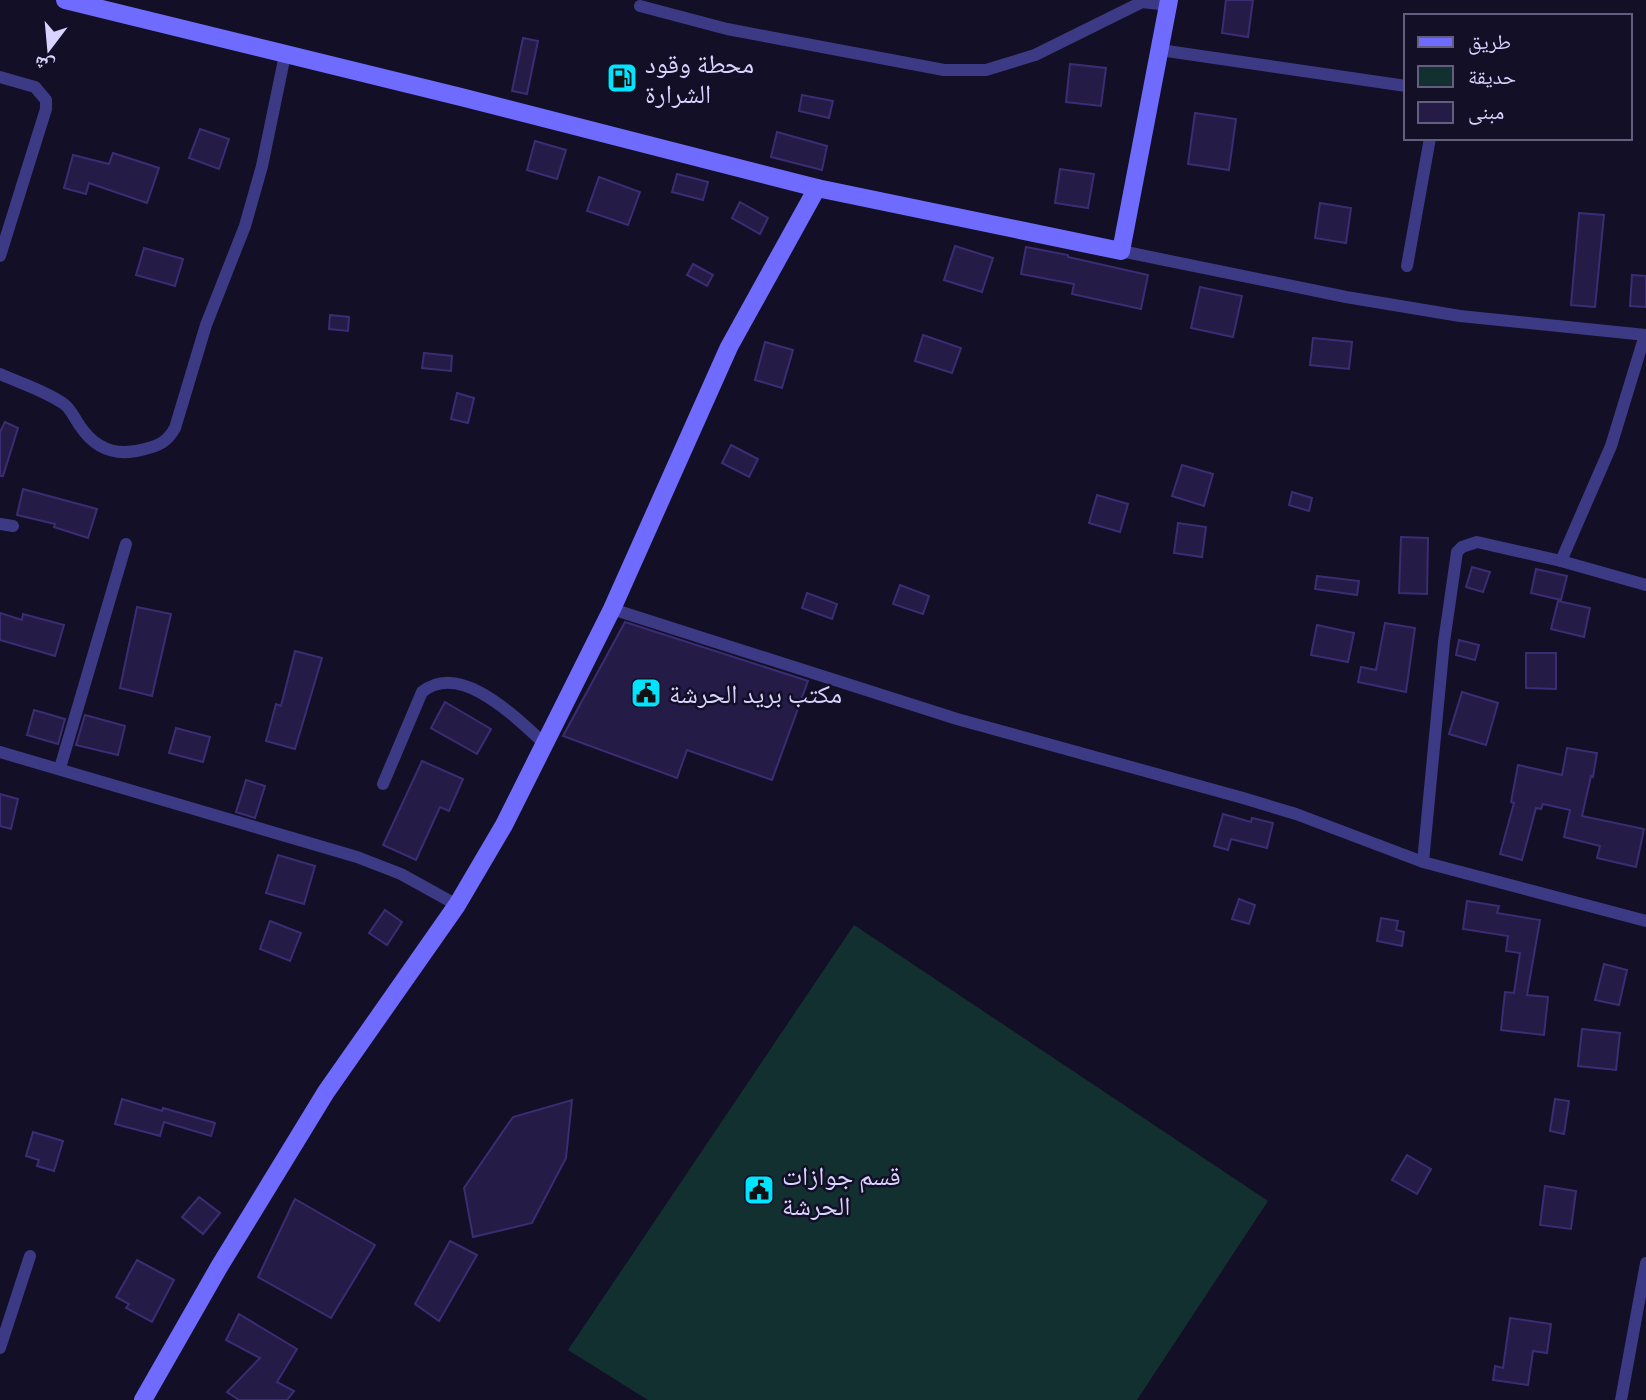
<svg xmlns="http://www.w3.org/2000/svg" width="1646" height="1400" font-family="'Titillium Web','Noto Naskh Arabic',sans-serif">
  <rect width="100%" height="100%" fill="#130f26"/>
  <!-- green -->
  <path fill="#12302f" d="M854,925L1268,1201L1137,1400H648L568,1350Z"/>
  <!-- building -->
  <g fill="#241b47" stroke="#3b2d73" stroke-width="2">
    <path d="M1226,0H1253L1248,37L1222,33Z"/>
    <path d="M523,38L538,41L527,94L512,91Z"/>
    <path d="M1070,64L1106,68L1101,106L1066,102Z"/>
    <path d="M802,95L833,101L829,118L799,111Z"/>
    <path d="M1195,113L1236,119L1229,170L1188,164Z"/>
    <path d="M200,129L229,139L219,169L189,158Z"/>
    <path d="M777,132L827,146L822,170L771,157Z"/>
    <path d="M535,141L566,150L557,179L527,170Z"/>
    <path d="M113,153L159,168L147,203L89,183L86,194L64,188L73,155L109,164Z"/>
    <path d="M1060,169L1094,174L1088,208L1055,203Z"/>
    <path d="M677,174L708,182L703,200L672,192Z"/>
    <path d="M599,177L640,192L628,225L587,211Z"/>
    <path d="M740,202L768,218L760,234L732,218Z"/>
    <path d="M1320,203L1351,208L1346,243L1315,238Z"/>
    <path d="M1579,213L1604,215L1595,307L1571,305Z"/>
    <path d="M955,246L993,258L982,292L944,280Z"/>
    <path d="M1026,247L1068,255V257L1148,275L1141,309L1072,294L1074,284L1021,274Z"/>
    <path d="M144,248L183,259L175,286L136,275Z"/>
    <path d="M693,264L713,275L707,286L687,275Z"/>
    <path d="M1632,275L1646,276V307L1630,306Z"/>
    <path d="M1200,287L1242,296L1233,337L1191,328Z"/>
    <path d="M330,315L349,317L348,331L329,329Z"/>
    <path d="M923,335L961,348L952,373L915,361Z"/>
    <path d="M1313,338L1352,342L1349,369L1310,365Z"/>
    <path d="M765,342L793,350L782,388L755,380Z"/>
    <path d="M424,353L452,356L451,371L422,368Z"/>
    <path d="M457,393L474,398L468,423L451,419Z"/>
    <path d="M5,422L18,428L3,476H0V432Z"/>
    <path d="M731,445L758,459L749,477L722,463Z"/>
    <path d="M1182,465L1213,474L1204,506L1172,496Z"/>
    <path d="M23,489L97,509L88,538L54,527L55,524L17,515Z"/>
    <path d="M1292,492L1312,498L1309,511L1289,505Z"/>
    <path d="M1097,495L1128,504L1120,532L1089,523Z"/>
    <path d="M1178,523L1206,527L1202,557L1174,553Z"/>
    <path d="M1401,537L1428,538L1427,594L1399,593Z"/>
    <path d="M1472,567L1490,572L1483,592L1466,587Z"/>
    <path d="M1536,569L1567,576L1561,600L1531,593Z"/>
    <path d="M1317,576L1359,581L1357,595L1315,589Z"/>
    <path d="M900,585L929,596L923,614L893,604Z"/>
    <path d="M807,593L837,604L832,619L802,608Z"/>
    <path d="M1558,601L1590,608L1584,637L1551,629Z"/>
    <path d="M137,607L171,614L152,696L120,688Z"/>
    <path d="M0,613L22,620L23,614L64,625L55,656L0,640Z"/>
    <path d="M625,622L808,681L772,780L687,750L677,778L563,736Z"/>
    <path d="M1385,623L1415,628L1406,692L1358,682L1361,667L1376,670Z"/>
    <path d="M1317,625L1354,633L1348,662L1311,655Z"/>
    <path d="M1459,640L1479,645L1475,660L1456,655Z"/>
    <path d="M295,651L322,658L295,749L266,741L276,704L281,706Z"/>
    <path d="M1526,653H1556V689L1526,688Z"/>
    <path d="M1462,692L1498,703L1486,745L1449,734Z"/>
    <path d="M445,702L491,729L477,754L431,728Z"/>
    <path d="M34,710L65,719L58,744L27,735Z"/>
    <path d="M85,715L125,726L118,755L76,745Z"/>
    <path d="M176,728L210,737L203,762L169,753Z"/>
    <path d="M1567,748L1597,753L1593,777L1591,776L1582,816L1644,829L1636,867L1597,858L1600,846L1564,837L1570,810L1543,804L1541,809L1536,808L1522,860L1500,854L1514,803L1511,802L1518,765L1562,775Z"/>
    <path d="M422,761L463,779L449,811L440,807L416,860L383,845Z"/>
    <path d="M246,780L265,786L255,818L236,812Z"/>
    <path d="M0,794L18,799L11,829L0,826Z"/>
    <path d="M1223,814L1251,822L1252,818L1273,823L1267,848L1231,839L1228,850L1214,846Z"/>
    <path d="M278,855L315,866L304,904L266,893Z"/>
    <path d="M1239,899L1255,905L1249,924L1232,919Z"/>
    <path d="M1467,901L1499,906L1497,913L1540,920L1527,995L1548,997L1544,1035L1501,1030L1505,992L1514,993L1520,953L1506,951L1508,936L1463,929Z"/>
    <path d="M385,910L402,922L387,945L369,933Z"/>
    <path d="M1381,918L1398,921L1396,930L1404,932L1402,946L1377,941Z"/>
    <path d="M270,921L301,933L290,961L260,949Z"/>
    <path d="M1604,964L1627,970L1619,1005L1595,1000Z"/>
    <path d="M1582,1029L1620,1033L1616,1070L1578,1066Z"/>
    <path d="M122,1099L162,1111L163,1108L215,1123L211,1136L164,1122L160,1136L115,1124Z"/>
    <path d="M1555,1099L1569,1101L1564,1134L1550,1131Z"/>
    <path d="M572,1100L566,1158L532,1223L473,1237L464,1188L513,1117Z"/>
    <path d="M33,1132L63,1141L54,1171L37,1166L39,1160L26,1156Z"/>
    <path d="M1407,1155L1431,1169L1417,1194L1392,1180Z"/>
    <path d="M1545,1186L1576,1191L1571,1229L1540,1225Z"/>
    <path d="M199,1197L220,1213L203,1234L182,1217Z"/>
    <path d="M295,1199L375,1245L331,1318L258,1277Z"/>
    <path d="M450,1241L477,1255L439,1321L415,1304Z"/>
    <path d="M137,1260L174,1280L152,1322L126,1308L129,1304L116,1297Z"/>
    <path d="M239,1314L297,1349L277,1382L294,1391L287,1400H239L227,1392L260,1358L226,1340Z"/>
    <path d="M1510,1318L1551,1324L1547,1353L1533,1351L1528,1385L1493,1380L1495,1366L1503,1368Z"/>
  </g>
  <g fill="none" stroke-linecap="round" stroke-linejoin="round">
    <!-- street -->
    <g stroke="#3d3a85" stroke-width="12">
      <path d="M640,6L727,29L944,70H986L1035,55L1142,2L1168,5"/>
      <path d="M1160,50L1406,86"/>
      <path d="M0,77L35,87L46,100V109L0,256"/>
      <path d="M1121,251L1346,297L1460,316L1646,335"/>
      <path d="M1407,266L1430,138"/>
      <path d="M1645,335L1611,446L1561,561L1646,585"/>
      <path d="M0,374C20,383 46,391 64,404C71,409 75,419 80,426C96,450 118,457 145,449C160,445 167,442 175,428L206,325L245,226L262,166L285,55"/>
      <path d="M0,524L13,526"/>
      <path d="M612,609L957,719L1243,798L1296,814L1423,862L1646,921"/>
      <path d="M0,752L357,857L401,874L457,905"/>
      <path d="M60,768L126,544"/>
      <path d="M383,784L422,692C461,660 517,719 546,745"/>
      <path d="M1423,862L1444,642L1457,552L1462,547L1477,542L1561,561"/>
      <path d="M0,1348L30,1256"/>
      <path d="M1621,1400L1646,1263"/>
    </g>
    <!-- secondary -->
    <g stroke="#6f6bff" stroke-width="18">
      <path d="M65,0L461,97L817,188L1121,251L1169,0"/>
      <path d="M143,1400L219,1267L326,1092L457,905L504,825L612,609L729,347L817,188"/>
    </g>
  </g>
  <!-- icons -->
  <defs>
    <g id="fuel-square" transform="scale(1.575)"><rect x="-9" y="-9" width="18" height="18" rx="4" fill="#00e5ff" stroke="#130f26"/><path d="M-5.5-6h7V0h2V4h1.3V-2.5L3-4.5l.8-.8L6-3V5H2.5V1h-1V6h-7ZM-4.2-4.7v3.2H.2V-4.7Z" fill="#111"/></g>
    <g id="civic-square" transform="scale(1.575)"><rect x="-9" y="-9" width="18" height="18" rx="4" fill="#00e5ff" stroke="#130f26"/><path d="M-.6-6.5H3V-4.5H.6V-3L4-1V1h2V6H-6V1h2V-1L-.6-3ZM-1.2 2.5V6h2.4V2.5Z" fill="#111"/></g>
  </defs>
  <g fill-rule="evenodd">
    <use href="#fuel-square" x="622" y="78"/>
    <use href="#civic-square" x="646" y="693"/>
    <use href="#civic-square" x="759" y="1190"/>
  </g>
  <g text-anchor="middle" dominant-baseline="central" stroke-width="5" stroke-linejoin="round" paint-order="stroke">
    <!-- poi labels -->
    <g font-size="26" fill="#d9d4ff" stroke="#130f26" text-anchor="start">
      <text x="645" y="63">محطة وقود<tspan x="645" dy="30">الشرارة</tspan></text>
      <text x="669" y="693">مكتب بريد الحرشة</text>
      <text x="782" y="1175">قسم جوازات<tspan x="782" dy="30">الحرشة</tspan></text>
    </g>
  </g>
  <!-- legend -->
  <rect x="1404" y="14" width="228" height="126" fill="#130f26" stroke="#625e7d" stroke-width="2"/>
  <rect x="1418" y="37" width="35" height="10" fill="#6f6bff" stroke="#625e7d" stroke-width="2"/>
  <text x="1468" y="49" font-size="21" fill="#d9d4ff">طريق</text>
  <rect x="1418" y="66" width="35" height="21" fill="#12302f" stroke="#625e7d" stroke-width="2"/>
  <text x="1468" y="84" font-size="21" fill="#d9d4ff">حديقة</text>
  <rect x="1418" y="102" width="35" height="21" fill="#241b47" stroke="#625e7d" stroke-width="2"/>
  <text x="1468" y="119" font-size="21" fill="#d9d4ff">مبنى</text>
  <!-- north arrow -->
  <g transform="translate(49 49) rotate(196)" stroke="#130f26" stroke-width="5" paint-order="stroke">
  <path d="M0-5L12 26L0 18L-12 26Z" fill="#d9d4ff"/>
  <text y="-10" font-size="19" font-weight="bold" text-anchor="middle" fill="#d9d4ff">ش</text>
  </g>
</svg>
